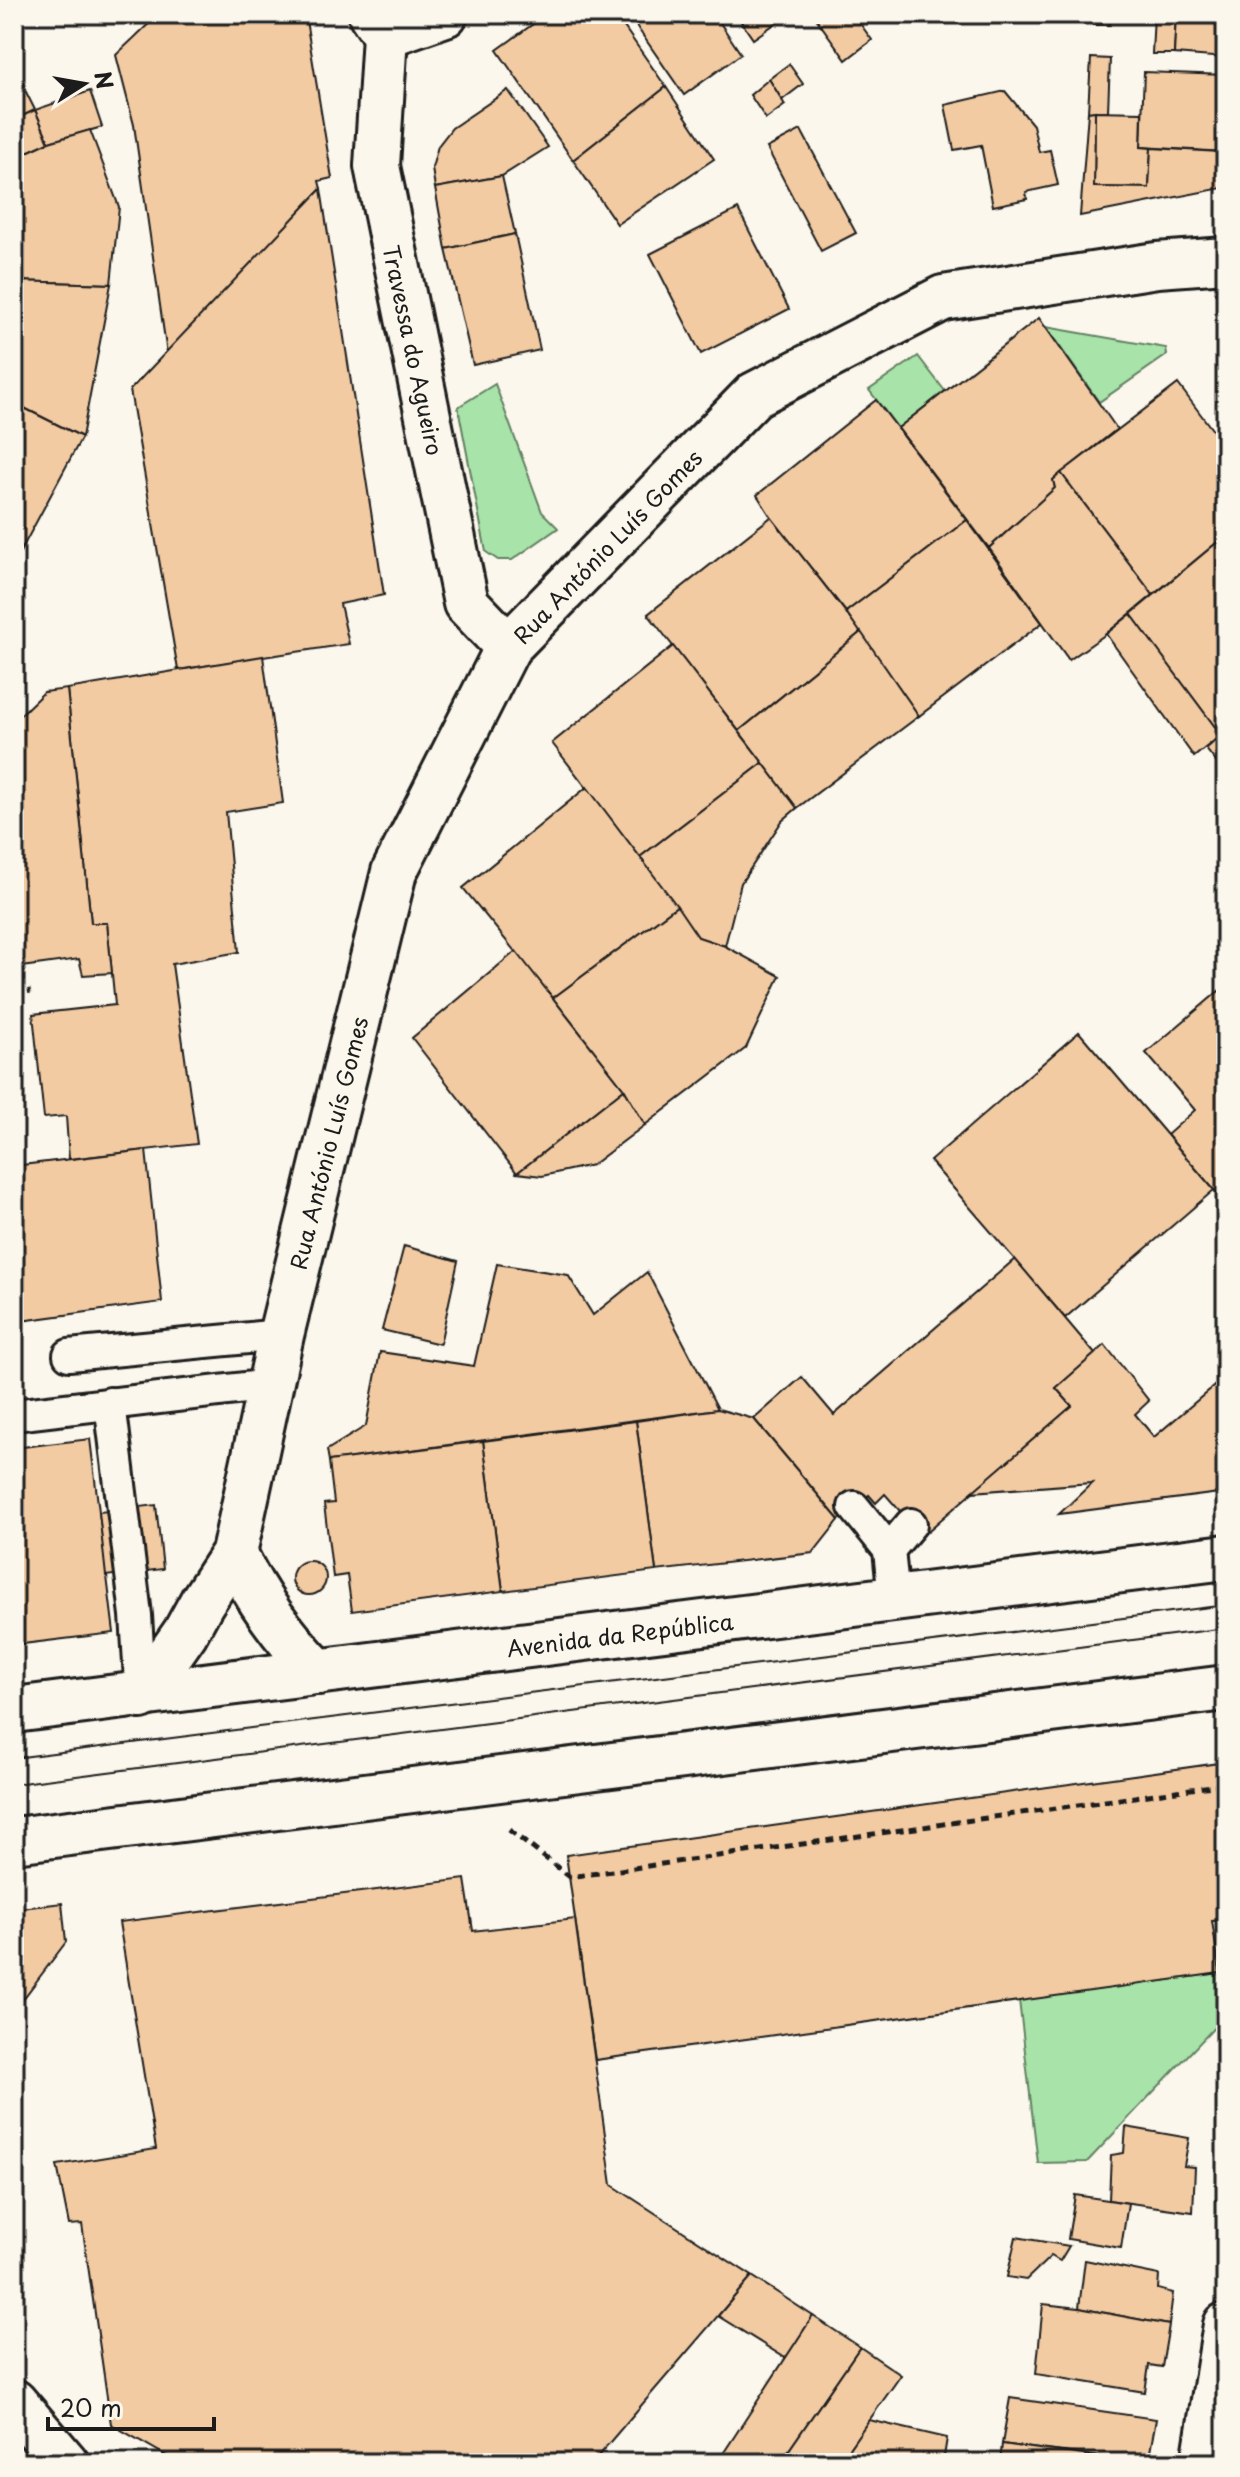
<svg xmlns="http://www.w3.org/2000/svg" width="1240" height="2477" font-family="'Playpen Sans',sans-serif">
  <rect width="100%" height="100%" fill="#fbf7ec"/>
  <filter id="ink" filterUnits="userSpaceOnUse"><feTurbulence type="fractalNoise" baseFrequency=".0125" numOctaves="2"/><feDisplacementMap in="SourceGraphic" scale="16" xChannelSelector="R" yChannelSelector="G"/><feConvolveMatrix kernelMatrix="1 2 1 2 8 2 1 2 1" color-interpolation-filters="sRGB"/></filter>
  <g filter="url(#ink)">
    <!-- green -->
    <g fill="#a8e3a9" stroke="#628062" stroke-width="2">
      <path d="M1046,327L1166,348L1167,355L1099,402Z"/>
      <path d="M918,356L945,391L898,428L869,390Z"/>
      <path d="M495,384L542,512L558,528L512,560H498L486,552L458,407Z"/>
      <path d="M1220,1973L1226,2015L1087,2162L1038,2163L1019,2000Z"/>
    </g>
    <!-- building -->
    <g fill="#f3cba3" stroke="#1c1c1c" stroke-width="2">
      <path d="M159,14H305L332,178L319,181L321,189L167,354L134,125L116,55Z"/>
      <path d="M547,14H615L666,87L573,160L497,50Z"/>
      <path d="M628,14H714L741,54L684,95Z"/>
      <path d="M736,14H789L753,39Z"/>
      <path d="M813,14H853L872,40L846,60Z"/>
      <path d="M1094,14H1111L1110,25H1093Z"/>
      <path d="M1154,14H1176L1174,54H1152Z"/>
      <path d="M1176,14H1226V58L1174,54Z"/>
      <path d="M1091,58L1110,59L1108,111L1088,112Z"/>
      <path d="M14,64L22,84L14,87Z"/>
      <path d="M789,64L803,84L782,100L769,79Z"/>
      <path d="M1144,72L1226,75V152L1141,147Z"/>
      <path d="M769,79L785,105L766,119L750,95Z"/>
      <path d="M22,84L35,110L14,120V87Z"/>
      <path d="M666,87L714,159L617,224L573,160Z"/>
      <path d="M508,90L548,147L502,176L435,188L432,168L438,146L452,128Z"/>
      <path d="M90,91L102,127L49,142L35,110Z"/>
      <path d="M1005,91L1033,125L1039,152L1050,150L1058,185L1026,192L1027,199L993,206L981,145L954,150L945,105Z"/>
      <path d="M35,110L49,142L14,158V120Z"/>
      <path d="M1095,111L1142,112L1141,147L1151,148L1149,188L1094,187Z"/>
      <path d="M1095,111L1094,187L1149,188L1151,148L1220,152L1222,188L1080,216L1088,112Z"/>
      <path d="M90,130L119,207L111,284L14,281V158L49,142Z"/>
      <path d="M801,130L856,233L821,251L767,148Z"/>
      <path d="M502,176L515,234L446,249L435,188Z"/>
      <path d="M321,189L384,595L340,604L349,644L178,670L130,390Z"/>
      <path d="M738,209L789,309L701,354L650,254Z"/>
      <path d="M515,234L540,350L473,365L446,249Z"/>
      <path d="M14,281L111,284L82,437L14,403Z"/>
      <path d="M1039,318L1117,429L1053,480L1055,488L989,548L898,428Z"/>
      <path d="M1178,384L1226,448V535L1153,595L1061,473Z"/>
      <path d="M876,400L967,520L846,612L771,517L757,495Z"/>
      <path d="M14,403L82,437L18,556L14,554Z"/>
      <path d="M1061,473L1153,595L1106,634L1069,660L989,548L1055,488L1053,480Z"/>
      <path d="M771,517L861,632L739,731L648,614Z"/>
      <path d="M967,520L1042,623L919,716L846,612Z"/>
      <path d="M1226,535V731L1221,735L1131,614Z"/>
      <path d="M1131,614L1221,735L1194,757L1106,634Z"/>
      <path d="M861,632L919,716L797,808L739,731Z"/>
      <path d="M673,646L763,763L640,857L552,743Z"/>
      <path d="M263,656L283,803L226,812L239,952L172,964L197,1144L69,1159L66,1116L44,1118L33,1014L115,1005L107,923H91L67,689Z"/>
      <path d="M67,689L91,923H107L112,973L83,975L79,959L14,968V721L44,692Z"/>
      <path d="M1226,731V775L1206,749Z"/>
      <path d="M763,763L797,808L782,821L741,883L725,946L698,937L640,857Z"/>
      <path d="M587,787L677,906L553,998L463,888Z"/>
      <path d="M677,906L698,937L725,946L780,976L746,1048L645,1125L624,1089L553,998Z"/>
      <path d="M516,951L624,1089L517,1173L412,1038Z"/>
      <path d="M1226,985V1204L1167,1135L1195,1110L1146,1053Z"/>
      <path d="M1079,1032L1214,1190L1065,1318L930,1161Z"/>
      <path d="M624,1089L645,1125L592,1165L542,1176L517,1173Z"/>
      <path d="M146,1150L162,1302L20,1321L14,1269V1166Z"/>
      <path d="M404,1246L458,1261L440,1344L382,1330Z"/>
      <path d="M1015,1259L1095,1354L1056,1388L1072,1406L922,1536L885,1494L876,1503L869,1495L839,1520L754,1419L802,1377L834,1415Z"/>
      <path d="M497,1264L568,1275L593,1315L647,1272L718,1409L329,1461L327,1450L366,1426L380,1352L474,1366Z"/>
      <path d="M1105,1345L1149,1401L1135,1414L1154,1437L1226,1376V1492L1059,1514L1092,1483L972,1492L1072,1406L1056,1388Z"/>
      <path d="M718,1409L754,1419L839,1520L813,1553L656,1571L636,1421Z"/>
      <path d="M636,1421L656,1571L503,1591L483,1441Z"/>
      <path d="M90,1439L114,1633L14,1645V1448Z"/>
      <path d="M483,1441L503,1591L352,1611L347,1575L333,1577L324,1504L334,1503L329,1461Z"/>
      <path d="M156,1505L163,1569L106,1576L99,1512Z"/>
      <circle cx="309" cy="1578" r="17"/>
      <path d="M1226,1762V1920L1212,1921L1220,1973L595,2060L566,1855Z"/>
      <path d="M465,1879L473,1931L575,1919L612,2185L752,2276L592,2463H179L111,2424L82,2224L69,2225L57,2165L156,2149L119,1922Z"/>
      <path d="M62,1903L66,1942L14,2011V1909Z"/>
      <path d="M1126,2127L1189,2138L1184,2166L1195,2167L1193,2212L1109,2200L1111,2155L1124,2153Z"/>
      <path d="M1075,2195L1128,2203L1121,2248L1068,2239Z"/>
      <path d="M1016,2237L1069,2246L1060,2261L1051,2256L1026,2280L1007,2277Z"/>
      <path d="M1085,2260L1159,2275L1158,2289L1173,2293L1169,2325L1079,2308Z"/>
      <path d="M752,2276L813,2316L787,2359L718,2316Z"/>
      <path d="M1043,2304L1079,2308L1169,2325L1162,2367L1149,2365L1145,2392L1036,2374Z"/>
      <path d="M813,2316L860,2347L780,2463H717Z"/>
      <path d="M860,2347L901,2375L839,2463H780Z"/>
      <path d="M1010,2398L1156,2419L1148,2463L1002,2444Z"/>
      <path d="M869,2420L947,2438L943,2463H839Z"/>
      <path d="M1002,2444L1142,2463H1000Z"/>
    </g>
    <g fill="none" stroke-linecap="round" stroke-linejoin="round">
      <!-- lane casing -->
      <g stroke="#1c1c1c" stroke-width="36">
        <g id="lane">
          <path d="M69,1355L281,1335"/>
          <path d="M110,1403L136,1615L141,1696"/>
          <path d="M14,1415L271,1385"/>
          <path d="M854,1507L889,1550L894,1599"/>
          <path d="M889,1550L911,1524"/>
        </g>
      </g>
      <!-- street casing -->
      <g stroke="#1c1c1c" stroke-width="50">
        <g id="street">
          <path d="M371,14L385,35L445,14"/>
          <path d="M385,35L377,166L466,603L508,647"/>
          <path d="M234,1553C257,1599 282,1635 318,1672"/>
          <path d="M141,1696L185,1633L202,1602L234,1553L281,1335L394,872L508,647L754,395L943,298L1157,265L1226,260"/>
          <path d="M14,2402L66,2463"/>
          <path d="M1204,2463L1226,2325"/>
        </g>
      </g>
      <!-- secondary casing -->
      <g stroke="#1c1c1c" stroke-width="50">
        <g id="secondary">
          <path d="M14,1710L1226,1557"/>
          <path d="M14,1840L1226,1688"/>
        </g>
      </g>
      <!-- path -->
      <g stroke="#1c1c1c" stroke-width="5" stroke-dasharray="8 6" stroke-linecap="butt">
        <path d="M14,994L31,991"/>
        <path d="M509,1830L570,1877L1226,1784"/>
      </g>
      <!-- lane -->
      <use href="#lane" stroke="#fbf7ec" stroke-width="30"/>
      <!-- street -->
      <use href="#street" stroke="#fbf7ec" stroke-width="44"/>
      <!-- secondary -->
      <use href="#secondary" stroke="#fbf7ec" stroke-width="44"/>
      <!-- tram -->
      <g stroke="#1c1c1c" stroke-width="2">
        <path d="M14,1758L1226,1605"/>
        <path d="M14,1784L1226,1628"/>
      </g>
    </g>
  </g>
  <g text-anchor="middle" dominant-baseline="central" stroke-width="6" stroke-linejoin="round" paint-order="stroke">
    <!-- street labels -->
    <g font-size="22" fill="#1c1c1c" stroke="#fbf7ec">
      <text transform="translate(414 350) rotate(78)">Travessa do Agueiro</text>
      <text transform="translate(607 546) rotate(-46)">Rua António Luís Gomes</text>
      <text transform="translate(328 1143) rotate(-76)">Rua António Luís Gomes</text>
      <text transform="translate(620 1634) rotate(-7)">Avenida da República</text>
    </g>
  </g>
  <!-- margin -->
  <rect width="1240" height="2477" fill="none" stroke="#fbf7ec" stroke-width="48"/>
  <rect x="24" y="24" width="1192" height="2429" fill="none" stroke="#1c1c1c" stroke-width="3" filter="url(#ink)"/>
  <!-- north arrow -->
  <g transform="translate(84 84) rotate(79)" stroke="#fbf7ec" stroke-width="6" paint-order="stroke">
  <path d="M0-6L14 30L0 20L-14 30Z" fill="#1c1c1c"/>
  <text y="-12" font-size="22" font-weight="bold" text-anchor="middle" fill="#1c1c1c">N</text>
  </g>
  <!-- scale -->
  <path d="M48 2417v12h166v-12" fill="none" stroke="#1c1c1c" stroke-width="4"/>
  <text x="60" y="2417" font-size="24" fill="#1c1c1c" stroke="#fbf7ec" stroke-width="6" paint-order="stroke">20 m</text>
</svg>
